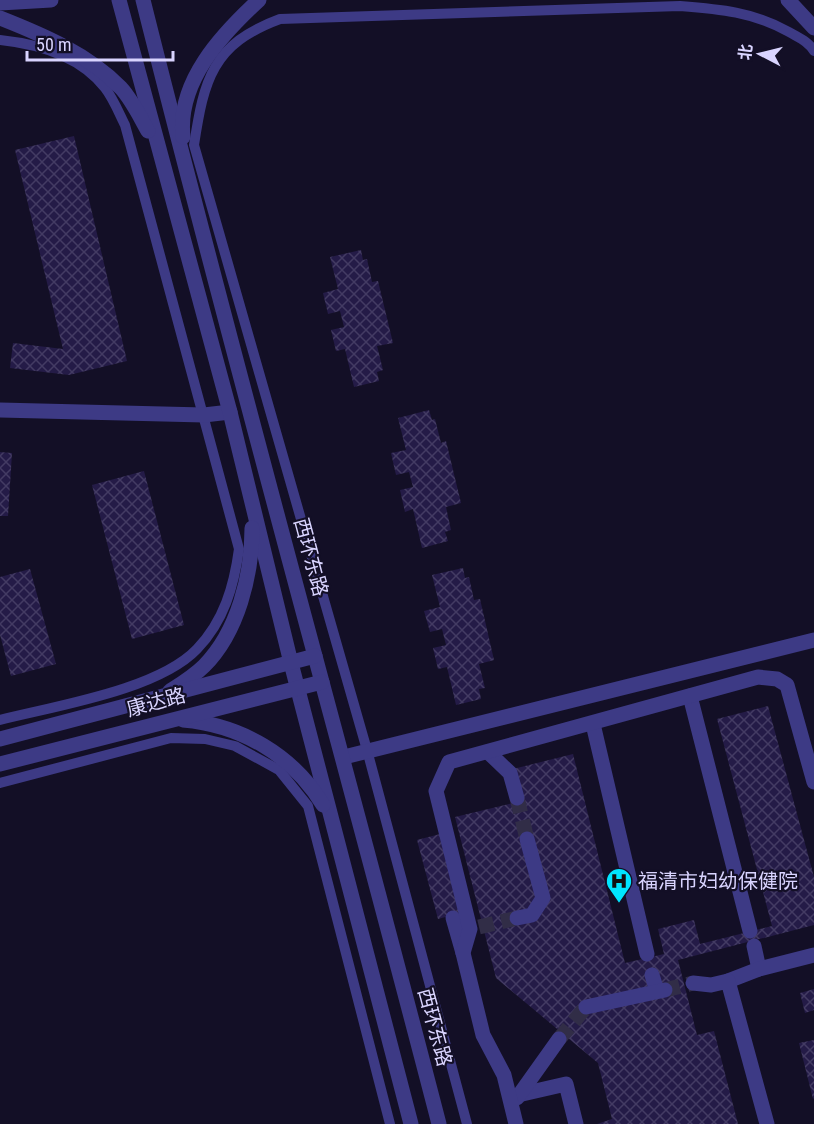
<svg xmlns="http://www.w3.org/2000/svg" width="814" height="1124" font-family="'Roboto Condensed','Noto Sans SC',sans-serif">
  <defs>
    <pattern id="building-cross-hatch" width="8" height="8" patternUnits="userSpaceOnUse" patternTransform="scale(1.5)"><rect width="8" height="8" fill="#241b47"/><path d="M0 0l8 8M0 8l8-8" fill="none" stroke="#433b63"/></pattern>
  </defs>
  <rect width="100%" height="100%" fill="#130f26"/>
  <!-- building -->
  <g fill="url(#building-cross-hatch)">
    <path d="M74,136L127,361L69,375L10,368L13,343L63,349L15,150Z"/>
    <path d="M361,250L363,260L367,259L372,282L378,281L393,343L377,346L383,370L377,372L379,381L354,387L345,349L336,351L331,330L344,327L340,311L328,314L323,293L338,289L330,257Z"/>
    <path d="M429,410L432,420L435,419L441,443L446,441L461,503L446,507L451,530L445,532L448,541L422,548L413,509L405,512L400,490L413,487L409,472L396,475L391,453L406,450L398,418Z"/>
    <path d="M0,452L12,453L8,516H0Z"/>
    <path d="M144,471L184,625L132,639L92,485Z"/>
    <path d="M463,568L465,578L469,577L474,600L480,599L494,660L479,664L485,688L479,689L481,699L456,705L447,667L438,669L433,648L446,645L442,629L430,632L424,611L440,607L432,575Z"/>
    <path d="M30,569L56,664L11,676L0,635V577Z"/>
    <path d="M768,706L814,877V925L678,960L697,1035L714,1031L738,1124H597L612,1119L598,1063L496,978L455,817L521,801L513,769L573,754L625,963L664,954L658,929L694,920L700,944L772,926L717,719Z"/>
    <path d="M440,834L460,913L438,919L417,840Z"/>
    <path d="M814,989V1010L805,1013L800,993Z"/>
    <path d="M814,1040V1098L813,1099L799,1043Z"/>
  </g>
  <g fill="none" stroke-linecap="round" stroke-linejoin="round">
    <!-- minor-tunnel -->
    <g stroke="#312d47" stroke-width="15" stroke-dasharray="15 8" stroke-linecap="butt">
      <path d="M517,798L527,839"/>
      <path d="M479,927L517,918"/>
      <path d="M665,990L693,983"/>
      <path d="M559,1039L586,1007"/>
    </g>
    <!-- service -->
    <g stroke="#3d3a85" stroke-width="10">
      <path d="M0,40C38,44 80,56 105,88C113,98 119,113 125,125L239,549C234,586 224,621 197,649C158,690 55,706 0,720"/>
      <path d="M0,783L171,738L205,739L235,746L279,770L308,806L390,1124"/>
      <path d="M467,1124L367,750L194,145C204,80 212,44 280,19L680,6C719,9 754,12 789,32C799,38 808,41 814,51"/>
    </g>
    <!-- minor -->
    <g stroke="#3d3a85" stroke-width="15">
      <path d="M0,410L204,415L230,412"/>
      <path d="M690,696L750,931"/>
      <path d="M593,724L647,954"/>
      <path d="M488,752L510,773L517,798"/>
      <path d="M344,757L814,640"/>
      <path d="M453,918L463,953"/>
      <path d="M517,918L532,915L543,898L527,839"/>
      <path d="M754,946L759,969"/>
      <path d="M652,975L657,991"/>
      <path d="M728,981L759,969L814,955"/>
      <path d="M693,983L711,985L728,981L767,1124"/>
      <path d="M586,1007L665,990"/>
      <path d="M518,1095L566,1084L576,1124"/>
      <path d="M517,1098L559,1039"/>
      <path d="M516,1124L504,1075L483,1035L463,953L470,929L436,791L449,762L758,677L777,679L787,685L814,782"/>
    </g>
    <!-- tertiary -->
    <g stroke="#3d3a85" stroke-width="15">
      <path d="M119,0L230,412L291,663L411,1124"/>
      <path d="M143,0C237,376 342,749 439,1124"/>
      <path d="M788,0L814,28"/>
      <path d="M0,3L51,0"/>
      <path d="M0,18C43,35 88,54 121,88C132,100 140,117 148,131"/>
      <path d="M183,137C177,82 221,35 259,0"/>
      <path d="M170,691C181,684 194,676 204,666C238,632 252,575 252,528"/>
      <path d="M183,720C241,725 293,755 323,805"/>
      <path d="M0,739L315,656"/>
      <path d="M0,764L322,682"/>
    </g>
  </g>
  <!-- icons -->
  <defs>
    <g id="hospital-pin" transform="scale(1.35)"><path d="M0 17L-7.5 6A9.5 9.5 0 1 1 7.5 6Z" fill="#00e5ff" stroke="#130f26"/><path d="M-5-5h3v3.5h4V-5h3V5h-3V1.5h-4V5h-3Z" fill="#111"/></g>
  </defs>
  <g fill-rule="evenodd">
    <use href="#hospital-pin" x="619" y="881"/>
  </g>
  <g text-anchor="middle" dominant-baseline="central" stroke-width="4.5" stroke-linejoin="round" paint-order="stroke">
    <!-- street labels -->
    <g font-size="20" fill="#d9d4ff" stroke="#130f26">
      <text transform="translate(311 557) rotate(75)">西环东路</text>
      <text transform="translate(156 702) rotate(-15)">康达路</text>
      <text transform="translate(435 1027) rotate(75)">西环东路</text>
    </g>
    <!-- poi labels -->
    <g font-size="20" fill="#d9d4ff" stroke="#130f26" text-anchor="start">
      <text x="638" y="881">福清市妇幼保健院</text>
    </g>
  </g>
  <!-- north arrow -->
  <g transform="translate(760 54) rotate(277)" stroke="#130f26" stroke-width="4.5" paint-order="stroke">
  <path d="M0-4.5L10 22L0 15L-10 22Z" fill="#d9d4ff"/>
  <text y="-9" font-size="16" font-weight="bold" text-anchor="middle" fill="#d9d4ff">北</text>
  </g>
  <!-- scale -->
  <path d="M27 51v9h146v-9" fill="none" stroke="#d9d4ff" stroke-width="3"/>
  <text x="36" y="51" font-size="18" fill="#d9d4ff" stroke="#130f26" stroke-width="4.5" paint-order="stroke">50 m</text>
</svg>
